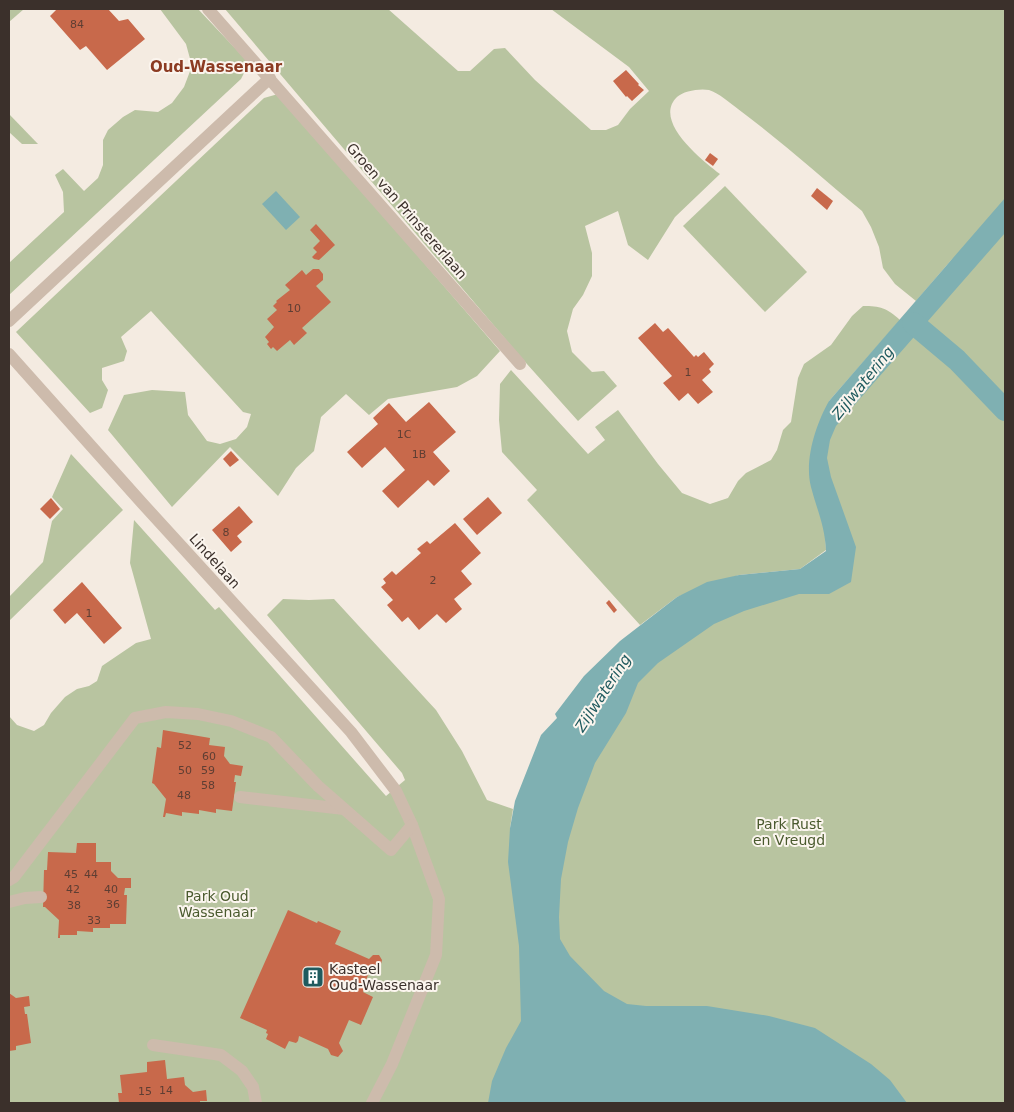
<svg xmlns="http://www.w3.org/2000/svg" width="1014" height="1112" font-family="'DejaVu Sans',sans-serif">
  <rect width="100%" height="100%" fill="#f4ebe1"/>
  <!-- green -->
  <g fill="#b8c4a0">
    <path d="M9,9H24L9,22Z"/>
    <path d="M160,9H198L249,63L241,79L9,295V263L64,212L63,192L55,175L63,169L84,191L98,178L103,165V140L108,130L123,117L135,110L158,112L172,103L184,87L192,66L186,44Z"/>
    <path d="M225,9H388L458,71H470L494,49L505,48L535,80L591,130H606L618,125L630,109L649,91L629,67L551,9H1005V1103H876L623,1033L525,920L630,664L837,557L818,482L826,421L953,258L916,301L895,284L883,268L879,247L871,227L862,211C821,177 781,141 738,109C730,103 719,93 709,90C700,88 683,91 677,97C652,121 703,161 720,174L675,217L648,260L628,245L618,211L585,226L592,253V276L583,295L573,309L567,331L572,352L592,372L604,371L617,386L578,421L518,354Z"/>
    <path d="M278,94L500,351L477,376L457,387L388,399L369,415L346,394L321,417L314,451L296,468L278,496L230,447L172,507L108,430L124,395L152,390L185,392L188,415L207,441L220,444L236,439L247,427L251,414L243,412L151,311L121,337L127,351L124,361L102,368V380L108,390L102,408L90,413L16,332L264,98Z"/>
    <path d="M9,114L38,144H22L9,132Z"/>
    <path d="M725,186L807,272L765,312L683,226Z"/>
    <path d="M863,306C880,306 887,308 900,320L829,401L822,521L825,533L826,550L800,569L739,575L677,597L640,625L527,500L537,490L502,452L499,420L500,384L511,370L588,454L605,440L595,427L618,410L658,464L682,493L710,504L728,498L738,481L746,473L771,460L777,450L783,430L791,422L798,378L804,364L831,345L852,316Z"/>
    <path d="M71,454L123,510L9,621V597L43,562L52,521L63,509L52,497Z"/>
    <path d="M134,520L215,610L219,607L386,796L405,780L402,773L267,615L283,599L309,600L334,599L436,710L462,751L487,800L513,809L510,828L546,1024L516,1103H9V716L17,725L34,731L44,725L51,713L65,697L77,689L89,686L97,681L102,666L136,643L151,639L130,563Z"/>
  </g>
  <!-- water -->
  <g fill="#7fb0b2">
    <path d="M276,191L300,217L286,230L262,204Z"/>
    <path d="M1005,198V233L836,426L830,440L827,458L831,477L856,547L851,582L829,594H799L744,611L714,624L658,663L638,683L626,713L595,763L578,808L568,842L561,879L559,917L560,939L570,956L604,991L627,1004L646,1006H707L769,1016L815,1028L871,1064L890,1080L907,1103H488L492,1081L506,1048L521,1021L519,946L508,862L510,828L515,801L541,735L557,718L555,714L584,676L620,641L677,597L707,582L739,575L800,569L826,551C825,526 817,510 811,487C804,460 816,424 829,401Z"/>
  </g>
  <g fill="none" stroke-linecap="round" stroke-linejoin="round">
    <!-- canal -->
    <path stroke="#7fb0b2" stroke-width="22" d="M913,323L957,360L1005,410"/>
  </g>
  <!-- building -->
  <g fill="#c8694b">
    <path d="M57,9H108L119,21L128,19L145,39L107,70L86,46L80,50L50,16Z"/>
    <path d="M626,70L639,84L638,85L644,90L632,101L627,96L626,97L613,81Z"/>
    <path d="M710,153L718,159L713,166L705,160Z"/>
    <path d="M817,188L833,201L827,210L811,196Z"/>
    <path d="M316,224L335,245L319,260L314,259L312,257L317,252L313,248L320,241L310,230Z"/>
    <path d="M313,269H319L323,274V280L316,286L331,302L302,328L307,333L294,345L290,340L277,351L273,347L271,349L267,344L269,342L265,337L274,327L267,319L277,310L273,306L277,302L276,301L290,290L285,285L302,270L306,275Z"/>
    <path d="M655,323L663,332L668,328L669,329L694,357L696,355L698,357L704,352L714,364L709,369L711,372L702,380L713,392L698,404L688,393L679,401L663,383L672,376L638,338Z"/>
    <path d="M429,402L456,432L433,452L450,471L434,486L428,480L398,508L382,491L405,470L385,447L362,468L347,452L378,424L373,418L389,403L406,422Z"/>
    <path d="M231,451L239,460L230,467L223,459Z"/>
    <path d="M488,497L502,513L477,535L463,519Z"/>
    <path d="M51,498L60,509L50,519L40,509Z"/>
    <path d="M239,506L253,522L237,536L242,542L231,552L212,530Z"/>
    <path d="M455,523L481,553L461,571L472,584L454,599L462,609L446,623L437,614L419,630L408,617L402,622L387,605L393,600L381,587L386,583L383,579L392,571L396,575L421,553L417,549L427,541L430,544Z"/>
    <path d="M82,582L122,628L104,644L77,613L65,624L53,610Z"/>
    <path d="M609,600L617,610L614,613L606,603Z"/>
    <path d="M163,730L210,738L209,745L225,747L224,756L230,764L243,766L241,776L235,775L234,782H236L232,811L216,809V813L199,810V814L182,812V816L166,813L165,817H163L166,799L154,784L152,783L157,747L161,748Z"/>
    <path d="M77,843H96V862H111V871L118,878H131V888H125L124,895H127L126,924H110V928H93V932L77,931V935H60V938H58L59,920L45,907H43L44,870H47L48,852L76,853Z"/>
    <path d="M288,910L317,923L318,921L341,931L335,944L369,959L373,955H379L382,960L380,968H371L364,985L365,986L363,992L373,997L361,1025L349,1020L339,1043L343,1051L338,1057L331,1055L328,1049L299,1036L298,1041L296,1043L289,1041L285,1049L266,1039L268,1034L266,1033L267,1030L240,1018Z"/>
    <path d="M9,993L16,998L29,996L30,1006L24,1007L25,1014H27L31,1043L16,1046V1050L9,1051Z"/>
    <path d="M165,1060L167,1079L184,1077L185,1085L193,1092L206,1090L207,1101H200V1103H119L118,1093H122L120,1075L147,1072V1062Z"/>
  </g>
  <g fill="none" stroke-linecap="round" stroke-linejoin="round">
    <!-- minor -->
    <g stroke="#cdbbac" stroke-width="12">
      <path d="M208,9L520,364"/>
      <path d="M9,321L270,78"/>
      <path d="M9,354L142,503L351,732L396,791L412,825L439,899L436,955L392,1064L372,1103"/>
      <path d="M240,797L344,809"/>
      <path d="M9,880L14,877L135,718L166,712L198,714L231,721L271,737L318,786L391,850L412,825"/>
      <path d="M9,902L25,898L41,897"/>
      <path d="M153,1045L221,1055L242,1071L253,1087L256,1103"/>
    </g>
  </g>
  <!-- icons -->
  <defs>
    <g id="building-square" transform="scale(1.125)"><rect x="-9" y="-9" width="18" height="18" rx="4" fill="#1f5a5e" stroke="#fbf5ee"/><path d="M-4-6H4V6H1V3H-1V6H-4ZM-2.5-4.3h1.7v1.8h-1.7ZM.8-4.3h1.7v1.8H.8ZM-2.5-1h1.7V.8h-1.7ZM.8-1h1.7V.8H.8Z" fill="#fff"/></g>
  </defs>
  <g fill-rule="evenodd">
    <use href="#building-square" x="313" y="977"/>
  </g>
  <g text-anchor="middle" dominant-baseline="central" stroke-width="4" stroke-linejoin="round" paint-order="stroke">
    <!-- number labels -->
    <g font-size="11" fill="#5e3e33">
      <text x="77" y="24">84</text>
      <text x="294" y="308">10</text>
      <text x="688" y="372">1</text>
      <text x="404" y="434">1C</text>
      <text x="419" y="454">1B</text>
      <text x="226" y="532">8</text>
      <text x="433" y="580">2</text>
      <text x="89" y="613">1</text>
      <text x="185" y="745">52</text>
      <text x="209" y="756">60</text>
      <text x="185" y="770">50</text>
      <text x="208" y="770">59</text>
      <text x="208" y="785">58</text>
      <text x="184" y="795">48</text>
      <text x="71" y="874">45</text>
      <text x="91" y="874">44</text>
      <text x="73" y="889">42</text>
      <text x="111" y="889">40</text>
      <text x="113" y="904">36</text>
      <text x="74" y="905">38</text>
      <text x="94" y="920">33</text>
      <text x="166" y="1090">14</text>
      <text x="145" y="1091">15</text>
    </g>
    <!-- street labels -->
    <g font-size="14" fill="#3b302b" stroke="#fbf5ee">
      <text transform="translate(407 211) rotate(49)">Groen van Prinstererlaan</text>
      <text transform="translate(215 561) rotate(48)">Lindelaan</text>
    </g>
    <!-- park labels -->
    <g font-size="14" fill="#4a5a2e" stroke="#fbf5ee">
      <text x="789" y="824">Park Rust<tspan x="789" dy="16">en Vreugd</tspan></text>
      <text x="217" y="896">Park Oud<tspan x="217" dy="16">Wassenaar</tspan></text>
    </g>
    <!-- poi labels -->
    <g font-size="14" fill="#3b302b" stroke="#fbf5ee" text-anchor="start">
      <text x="329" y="969">Kasteel<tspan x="329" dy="16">Oud-Wassenaar</tspan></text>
    </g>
    <!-- neighbourhood labels -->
    <g font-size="15" font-weight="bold" fill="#8c3b22" stroke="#fbf5ee">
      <text x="216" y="67">Oud-Wassenaar</text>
    </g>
    <!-- water labels -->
    <g font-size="15" font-style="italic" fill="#1f5a5e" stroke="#fbf5ee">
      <text transform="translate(863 383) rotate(-51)">Zijlwatering</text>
      <text transform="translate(603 693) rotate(-57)">Zijlwatering</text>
    </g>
  </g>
  <!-- border -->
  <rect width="1014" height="1112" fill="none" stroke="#3b302b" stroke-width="20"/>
</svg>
